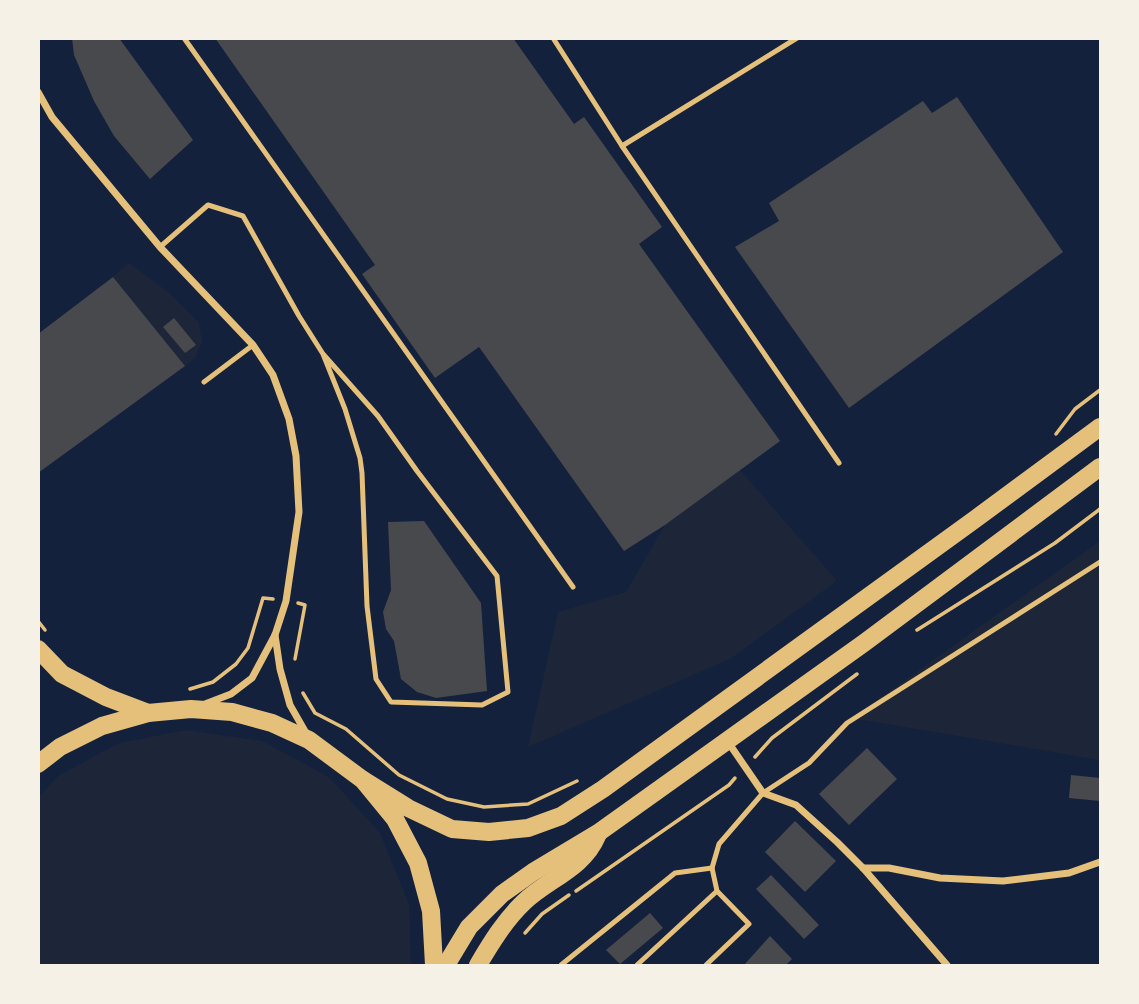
<svg xmlns="http://www.w3.org/2000/svg" width="1139" height="1004" font-family="'Times New Roman',serif">
  <rect width="100%" height="100%" fill="#14213d"/>
  <!-- green -->
  <g fill="#1d2539">
    <path d="M129,263L169,293L199,323L202,342L195,358L185,366L113,277Z"/>
    <path d="M740,470L837,581L730,659L528,747L558,612L626,592L665,525Z"/>
    <path d="M1100,541V760L852,718Z"/>
    <path d="M186,730L262,741L329,777L380,833L409,904L411,965H39V797L58,776L119,743Z"/>
  </g>
  <!-- building -->
  <g fill="#48494c">
    <path d="M72,38H119L193,140L150,179L114,136L94,101L74,55Z"/>
    <path d="M215,38H513L574,124L584,117L662,227L639,244L780,441L665,525L624,551L479,347L435,378L362,274L375,265Z"/>
    <path d="M957,97L1063,252L849,408L735,247L779,221L769,203L923,101L932,113Z"/>
    <path d="M113,277L185,366L38,473V334Z"/>
    <path d="M174,318L196,345L185,353L163,327Z"/>
    <path d="M424,521L481,603L487,691L436,698L417,692L401,679L394,641L386,629L383,612L391,590L388,522Z"/>
    <path d="M867,748L897,779L849,825L819,794Z"/>
    <path d="M1071,775L1100,778V801L1069,798Z"/>
    <path d="M795,821L836,861L805,892L765,852Z"/>
    <path d="M771,875L819,925L804,939L756,889Z"/>
    <path d="M650,913L663,928L620,964L606,950Z"/>
    <path d="M770,936L792,959L786,965H744Z"/>
  </g>
  <g fill="none" stroke-linecap="round" stroke-linejoin="round">
    <!-- path -->
    <g stroke="#e5c07b" stroke-width="3.5">
      <path d="M1056,434L1075,409L1100,390"/>
      <path d="M38,621L45,630"/>
      <path d="M917,630L1055,543L1100,509"/>
      <path d="M295,659L305,605L298,603"/>
      <path d="M190,689L213,682L236,664L248,648L263,598L273,599"/>
      <path d="M303,693L315,713L346,729L399,775L447,799L484,807L528,804L577,781"/>
      <path d="M755,757L772,738L857,674"/>
      <path d="M576,891L729,785L735,778"/>
      <path d="M525,933L542,914L569,895"/>
    </g>
    <!-- service -->
    <g stroke="#e5c07b" stroke-width="5">
      <path d="M184,38L573,587"/>
      <path d="M553,38L622,146L839,463"/>
      <path d="M622,146L797,38"/>
      <path d="M160,247L208,205L243,216L299,316L323,354L378,416L417,471L497,576L508,692L482,705L391,702L376,679L367,606L362,473L360,458L345,409L323,354"/>
      <path d="M204,382L253,345"/>
      <path d="M561,965L675,873L712,868"/>
      <path d="M637,965L717,891"/>
      <path d="M706,965L749,924L717,891L712,868L719,844L763,793L809,763L847,723L1100,562"/>
    </g>
    <!-- minor -->
    <g stroke="#e5c07b" stroke-width="7">
      <path d="M38,92L52,117L160,247L253,345L273,375L289,419L296,456L299,512L286,601L275,635L252,678L231,694L205,704"/>
      <path d="M275,635L280,669L290,705L306,733"/>
      <path d="M728,742L763,793L796,805L837,842L863,868L947,965"/>
      <path d="M863,868H889L940,878L1003,881L1069,873L1100,862"/>
    </g>
    <!-- primary -->
    <g stroke="#e5c07b" stroke-width="18">
      <path d="M38,649L62,674L106,697L148,713"/>
      <path d="M38,764L60,747L102,726L148,713L191,709L232,712L272,723L309,740L363,780L395,819L418,863L431,911L434,965"/>
      <path d="M363,780L408,808L452,829L489,832L528,828L561,816L603,789L974,520L1100,427"/>
      <path d="M446,965L469,927L502,894L533,872L598,833L864,643L1100,467"/>
      <path d="M478,965C491,943 505,920 524,902C548,879 583,869 597,836"/>
    </g>
  </g>
  <!-- border -->
  <rect width="1139" height="1004" fill="none" stroke="#f6f1e7" stroke-width="80"/>
</svg>
